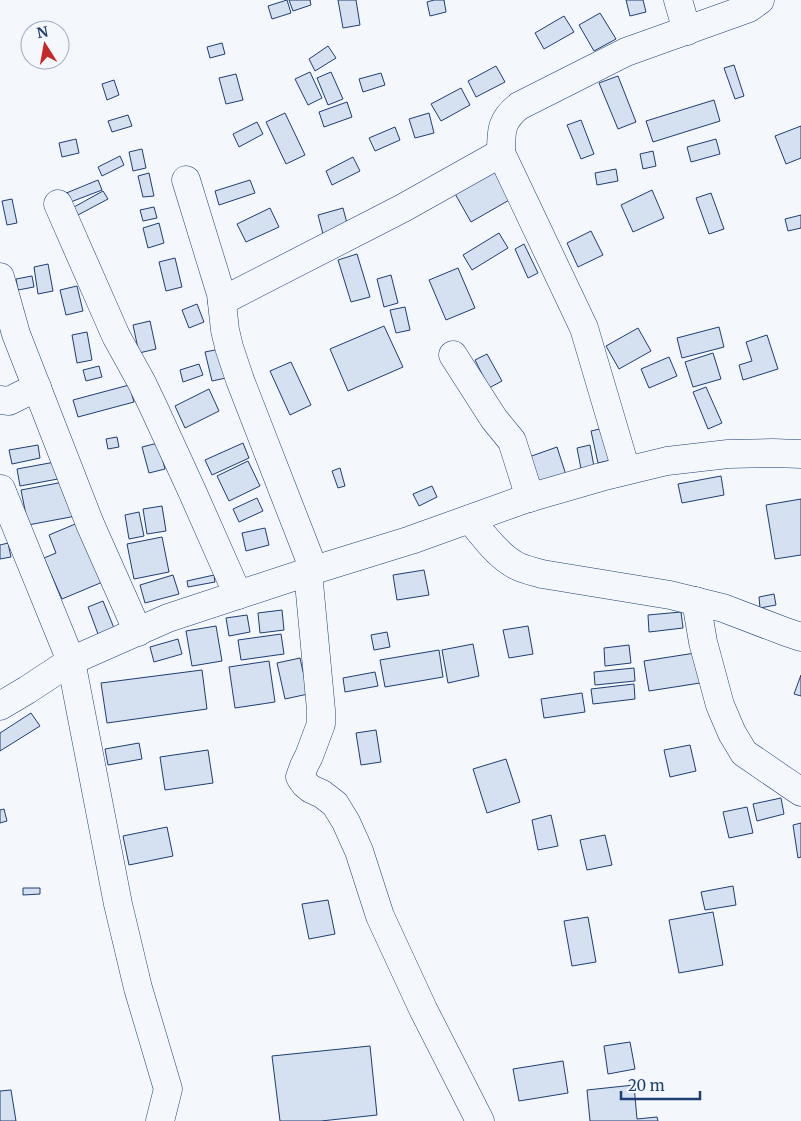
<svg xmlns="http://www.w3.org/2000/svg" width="801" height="1121" font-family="Merriweather,serif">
  <rect width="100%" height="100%" fill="#f4f7fb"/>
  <!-- building -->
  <g fill="#d5e0f0" stroke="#1d3f73">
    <path d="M287,0L291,13L272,19L268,6Z"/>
    <path d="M289,0H310L311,5L293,11Z"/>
    <path d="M338,0H356L360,25L343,28Z"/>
    <path d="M434,0H444L446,12L430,16L427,2Z"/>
    <path d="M626,0H643L646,12L630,16Z"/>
    <path d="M600,13L616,39L594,51L579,25Z"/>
    <path d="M564,16L574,32L544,49L535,33Z"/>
    <path d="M222,43L225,54L210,58L207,47Z"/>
    <path d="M328,46L336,58L315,71L309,59Z"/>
    <path d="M734,65L744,96L735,99L724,68Z"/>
    <path d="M496,66L505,82L476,97L468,81Z"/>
    <path d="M310,72L322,98L308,105L295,79Z"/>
    <path d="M331,72L343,99L328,105L317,78Z"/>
    <path d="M381,73L385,85L363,92L359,79Z"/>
    <path d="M236,74L243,100L226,104L219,78Z"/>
    <path d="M618,76L636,122L618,129L599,83Z"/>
    <path d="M114,80L119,95L107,100L102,84Z"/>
    <path d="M461,88L470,105L441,121L431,104Z"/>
    <path d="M714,100L720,121L653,142L646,121Z"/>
    <path d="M347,102L352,117L324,127L319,112Z"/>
    <path d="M285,113L305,155L286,164L266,122Z"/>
    <path d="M429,113L434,133L415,138L409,119Z"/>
    <path d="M128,115L132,126L112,132L108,121Z"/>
    <path d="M581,120L594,154L581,159L567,125Z"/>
    <path d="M257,122L263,134L239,147L233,134Z"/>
    <path d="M801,126V158L786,164L775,136Z"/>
    <path d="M395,127L400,140L375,151L369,138Z"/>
    <path d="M76,139L79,153L62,157L59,143Z"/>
    <path d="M716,139L720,154L691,162L687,147Z"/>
    <path d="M142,149L146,168L133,171L129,152Z"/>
    <path d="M653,151L656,166L643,169L640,154Z"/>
    <path d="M120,156L124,165L102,176L98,167Z"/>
    <path d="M353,157L360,171L332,185L326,171Z"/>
    <path d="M495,169L511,199L471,222L454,192Z"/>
    <path d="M616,169L618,181L597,185L595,173Z"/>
    <path d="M149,173L154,196L143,197L138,176Z"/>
    <path d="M98,180L102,190L68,203L64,194Z"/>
    <path d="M250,180L255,193L219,205L215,191Z"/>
    <path d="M652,190L664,218L633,232L621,205Z"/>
    <path d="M103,191L108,199L78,215L74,207Z"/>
    <path d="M711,193L724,229L709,234L696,198Z"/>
    <path d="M12,199L17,223L7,225L2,201Z"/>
    <path d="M154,207L157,218L143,221L140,210Z"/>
    <path d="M270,208L279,227L246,242L237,224Z"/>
    <path d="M343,208L348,227L323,234L318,215Z"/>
    <path d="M801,215V228L788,231L785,219Z"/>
    <path d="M159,223L164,243L148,248L143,228Z"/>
    <path d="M591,231L603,255L578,267L567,243Z"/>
    <path d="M499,233L508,248L472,270L463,255Z"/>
    <path d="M524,244L538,273L528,278L515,249Z"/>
    <path d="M357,254L370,297L351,302L338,260Z"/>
    <path d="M175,258L182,287L166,291L159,262Z"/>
    <path d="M48,264L53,291L38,294L34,267Z"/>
    <path d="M458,268L475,308L446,320L429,280Z"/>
    <path d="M391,275L398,303L384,307L377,279Z"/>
    <path d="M32,276L34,287L18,290L16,279Z"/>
    <path d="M77,286L83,311L66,315L60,290Z"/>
    <path d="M197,304L204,322L189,328L182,310Z"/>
    <path d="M405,307L410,330L396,333L390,310Z"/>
    <path d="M150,321L156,349L139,353L133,325Z"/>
    <path d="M384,326L403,367L348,391L330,349Z"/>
    <path d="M719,327L724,347L682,358L677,338Z"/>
    <path d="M638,328L651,351L619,369L606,346Z"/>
    <path d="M87,332L92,360L77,363L72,335Z"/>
    <path d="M767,335L778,369L743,380L739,365L752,361L746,342Z"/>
    <path d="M220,349L226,378L212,381L205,352Z"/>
    <path d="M713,353L721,379L693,387L685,362Z"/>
    <path d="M487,354L502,381L489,388L475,360Z"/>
    <path d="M669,357L677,376L649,388L641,369Z"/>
    <path d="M291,362L311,405L290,415L270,371Z"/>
    <path d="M199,364L203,375L183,382L180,370Z"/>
    <path d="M99,366L102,377L86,381L83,370Z"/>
    <path d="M129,385L134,402L78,417L73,400Z"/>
    <path d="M706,387L722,423L708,429L693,392Z"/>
    <path d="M209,389L219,411L185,428L175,406Z"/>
    <path d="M608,427L615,459L598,463L591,431Z"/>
    <path d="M117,437L119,447L108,449L106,439Z"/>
    <path d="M158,443L165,469L149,473L142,447Z"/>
    <path d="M243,443L249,458L212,475L205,460Z"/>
    <path d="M38,445L40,458L12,464L9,450Z"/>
    <path d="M590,445L595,472L582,474L577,448Z"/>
    <path d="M557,447L566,475L535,485L526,458Z"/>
    <path d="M248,461L260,486L229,501L217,476Z"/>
    <path d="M55,462L58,479L20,486L17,469Z"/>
    <path d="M340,468L345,486L338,488L332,471Z"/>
    <path d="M721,476L724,495L682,503L678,484Z"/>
    <path d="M69,481L76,516L28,525L21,490Z"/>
    <path d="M432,486L437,497L419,506L413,494Z"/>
    <path d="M257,498L263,511L239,522L233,509Z"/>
    <path d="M801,499V555L775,559L766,505Z"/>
    <path d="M162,506L166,531L147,534L143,509Z"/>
    <path d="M139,512L144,536L129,539L125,515Z"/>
    <path d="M80,522L105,581L62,599L44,558L56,553L49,535Z"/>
    <path d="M265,528L269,545L246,551L242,533Z"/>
    <path d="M162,537L169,572L134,579L127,544Z"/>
    <path d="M8,543L11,557L0,559V545Z"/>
    <path d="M424,570L429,595L397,600L393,575Z"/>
    <path d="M173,575L179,594L145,603L140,585Z"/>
    <path d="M214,575L215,582L188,587L187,581Z"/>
    <path d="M774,594L776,605L760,608L759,597Z"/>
    <path d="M103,601L114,628L98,634L88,607Z"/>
    <path d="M282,610L284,630L260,633L258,613Z"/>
    <path d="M681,612L683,628L649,632L648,615Z"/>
    <path d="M247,615L250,632L229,636L226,618Z"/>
    <path d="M216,626L222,661L192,666L186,631Z"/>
    <path d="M528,626L533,654L509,658L503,630Z"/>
    <path d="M387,632L390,647L374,650L371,635Z"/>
    <path d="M281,634L284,654L241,660L238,640Z"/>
    <path d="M178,639L182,654L154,662L150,647Z"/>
    <path d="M473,644L479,676L448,683L442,650Z"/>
    <path d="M629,645L631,663L605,666L604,648Z"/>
    <path d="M439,650L443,677L385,687L380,660Z"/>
    <path d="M695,653L700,683L649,691L644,661Z"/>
    <path d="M300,658L308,694L285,699L277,663Z"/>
    <path d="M269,661L275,702L235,708L229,667Z"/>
    <path d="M634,668L635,681L595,685L594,672Z"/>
    <path d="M202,670L207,709L107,723L101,683Z"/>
    <path d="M375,672L378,686L345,692L343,678Z"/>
    <path d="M801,675V696L794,694Z"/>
    <path d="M634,684L635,699L593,704L591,689Z"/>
    <path d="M582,693L585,712L544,718L541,699Z"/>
    <path d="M31,713L40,726L0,751V733Z"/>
    <path d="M376,730L381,762L361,765L356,733Z"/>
    <path d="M139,743L142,759L108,765L105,749Z"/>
    <path d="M690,745L696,771L670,777L664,750Z"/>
    <path d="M208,750L213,783L165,790L160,757Z"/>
    <path d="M506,759L520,802L487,813L473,769Z"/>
    <path d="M781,798L784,814L757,821L753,804Z"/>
    <path d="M747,807L753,833L729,838L723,812Z"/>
    <path d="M4,809L7,821L0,823V810Z"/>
    <path d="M551,815L558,846L538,850L532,820Z"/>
    <path d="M801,823V857L798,858L793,825Z"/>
    <path d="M167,827L173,856L129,865L123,836Z"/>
    <path d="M605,835L612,865L587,870L580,840Z"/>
    <path d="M733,886L736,905L705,910L701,892Z"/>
    <path d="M23,888H40V894L23,895Z"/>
    <path d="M328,900L335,934L309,939L302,904Z"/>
    <path d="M713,912L723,965L679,973L669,920Z"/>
    <path d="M588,917L596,962L572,966L564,921Z"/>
    <path d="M630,1042L635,1069L608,1074L604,1046Z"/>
    <path d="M370,1046L377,1115L321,1121H280L272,1056Z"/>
    <path d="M563,1061L568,1093L519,1101L513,1069Z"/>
    <path d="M634,1085L637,1119L657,1117L658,1121H590L587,1090Z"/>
    <path d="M11,1090L16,1121H0V1091Z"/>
  </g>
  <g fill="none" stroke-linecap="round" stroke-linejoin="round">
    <!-- minor casing -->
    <g stroke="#1d3f73" stroke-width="29">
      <g id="minor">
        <path d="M678,0L687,31"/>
        <path d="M501,153C501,131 501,120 519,106L626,52L749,8L760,0"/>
        <path d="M186,180L221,294L225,330L229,347L240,380L314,570"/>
        <path d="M58,204L116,336L142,383L153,406L192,491L238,595"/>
        <path d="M0,277L16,334L90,524L138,632"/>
        <path d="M222,301L403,208L501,153L584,328L626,470"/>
        <path d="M453,355L494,419L512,441L530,498"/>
        <path d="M0,400L9,401L37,387"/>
        <path d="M1,489L71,661L118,904L138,988L168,1089L160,1121"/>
        <path d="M470,519C481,533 496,553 512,563C520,569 532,571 542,574L670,595L723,608L786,632L801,637"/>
        <path d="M308,572L321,710V724L309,756L304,766L300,777L305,784L311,789L322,794L335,804L346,822L359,851L380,916L423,1009L480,1121"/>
        <path d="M696,601L703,642L710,668L720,705L732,733L744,753L801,792"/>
        <path d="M0,706L27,690L71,661L168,618L314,570L411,540L525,499L601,477L667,461L728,454L773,453L801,454"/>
      </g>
    </g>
    <!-- minor -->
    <use href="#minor" stroke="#f4f7fb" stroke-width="28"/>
  </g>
  <!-- north arrow -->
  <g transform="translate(45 45) rotate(349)"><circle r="24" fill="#f4f7fb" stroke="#9eadc5"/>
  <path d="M0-4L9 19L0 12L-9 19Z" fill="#c62828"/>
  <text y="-8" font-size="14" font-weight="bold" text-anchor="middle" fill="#1d3f73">N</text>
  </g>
  <!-- scale -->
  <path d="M621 1091v8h79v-8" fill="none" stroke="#1d3f73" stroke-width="2.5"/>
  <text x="628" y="1091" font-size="15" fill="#1d3f73" stroke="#f4f7fb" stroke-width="4" paint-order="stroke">20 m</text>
</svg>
